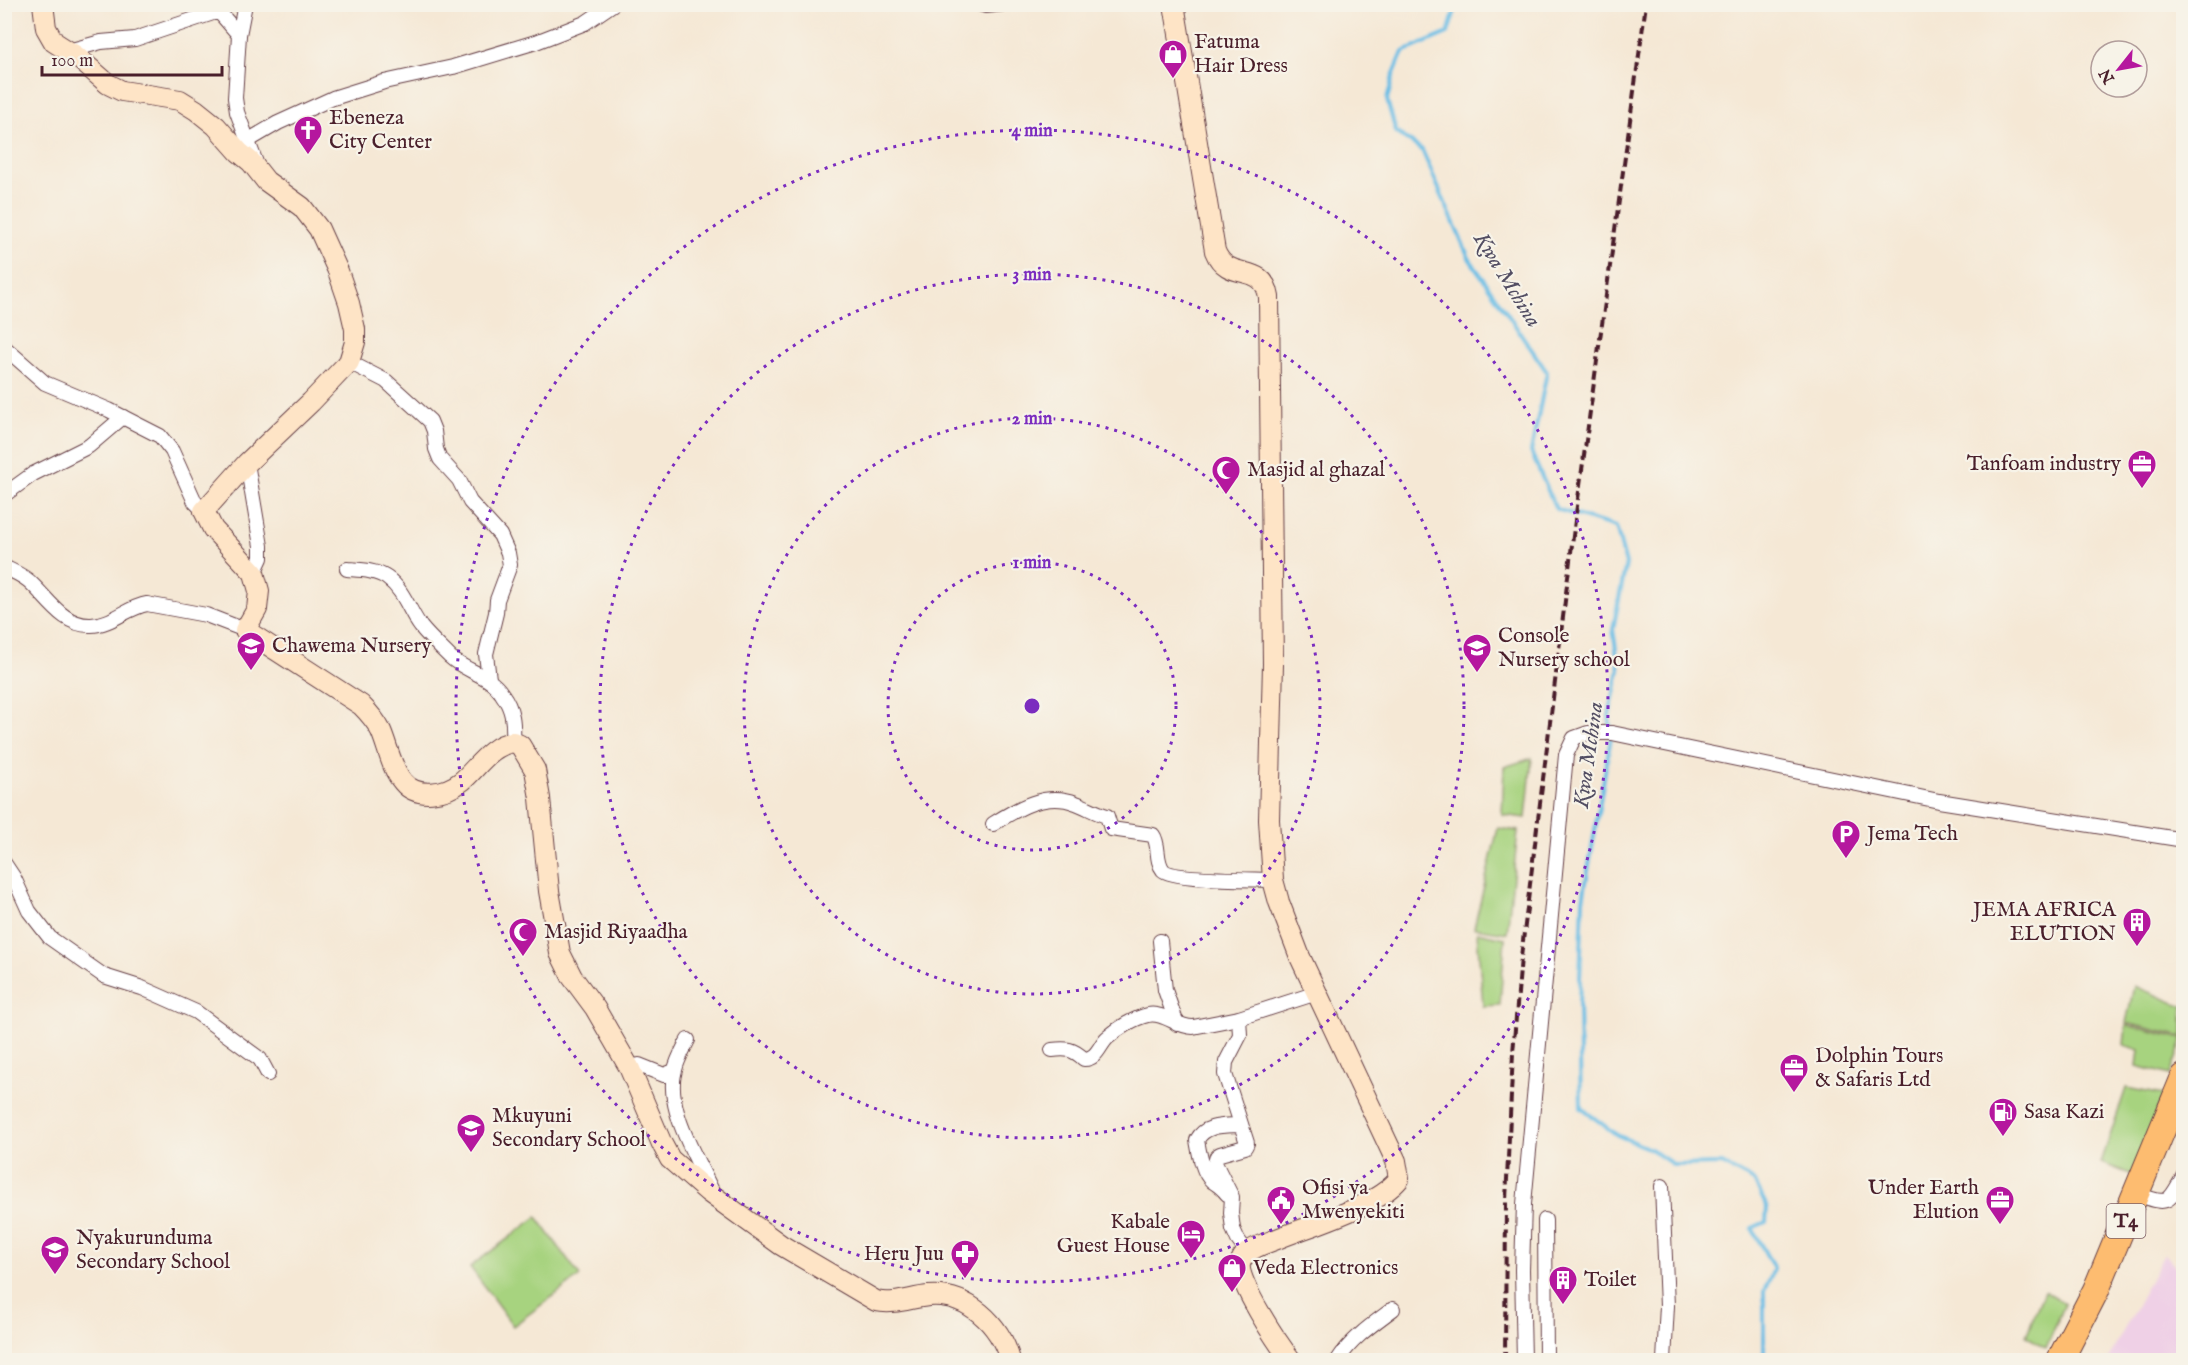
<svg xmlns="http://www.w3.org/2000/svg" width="2188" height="1365" font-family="'IM FELL English',serif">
  <rect width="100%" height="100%" fill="#f7f3e8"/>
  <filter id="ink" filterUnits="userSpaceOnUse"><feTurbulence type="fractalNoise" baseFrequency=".0167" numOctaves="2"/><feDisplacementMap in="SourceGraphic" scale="12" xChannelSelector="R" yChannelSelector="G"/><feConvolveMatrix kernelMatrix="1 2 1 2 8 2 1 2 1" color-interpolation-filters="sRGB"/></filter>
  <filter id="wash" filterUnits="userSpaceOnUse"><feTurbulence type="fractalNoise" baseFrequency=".008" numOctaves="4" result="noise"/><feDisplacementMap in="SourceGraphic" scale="24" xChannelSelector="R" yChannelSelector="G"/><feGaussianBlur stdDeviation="1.35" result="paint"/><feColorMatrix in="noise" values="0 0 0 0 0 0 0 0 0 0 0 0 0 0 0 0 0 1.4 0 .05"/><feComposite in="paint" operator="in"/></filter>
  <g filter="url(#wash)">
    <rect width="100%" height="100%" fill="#f5e8d5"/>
    <!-- built -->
    <path fill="#efd0e6" d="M2164,1254L2183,1275V1360H2108Z"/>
    <!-- green -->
    <g fill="#a7d37f" stroke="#787955" stroke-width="1.5">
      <path d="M1532,758L1526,818L1502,815L1504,767Z"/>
      <path d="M1498,828L1518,831L1507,933L1474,928Z"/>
      <path d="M1477,932L1505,938L1500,1005L1483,1006Z"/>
      <path d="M2134,986L2183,1006V1037L2126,1023Z"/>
      <path d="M2126,1025L2183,1039L2170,1075L2137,1066L2139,1050L2124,1045Z"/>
      <path d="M2126,1088L2163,1095L2133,1175L2101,1163Z"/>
      <path d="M537,1217L580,1276L513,1326L470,1267Z"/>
      <path d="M2044,1291L2065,1304L2046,1348L2026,1336Z"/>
    </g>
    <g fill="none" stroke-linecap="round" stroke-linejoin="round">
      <!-- stream -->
      <g stroke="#68bde5" stroke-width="4">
        <path d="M1457,4L1448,33L1403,52L1393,76L1387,100L1396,132L1422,150L1469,258L1547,372L1531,452L1556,509L1616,527L1626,564L1613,629L1619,670L1609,716L1611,730"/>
        <path d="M1611,737L1583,900L1579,1005L1581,1108L1617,1135L1650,1149L1674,1165L1722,1164L1754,1181L1767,1207L1766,1222L1752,1228L1774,1269L1764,1291V1360"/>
      </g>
    </g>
  </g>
  <g filter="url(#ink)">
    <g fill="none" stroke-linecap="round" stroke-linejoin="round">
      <!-- street casing -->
      <g stroke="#643d44" stroke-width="16">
        <g id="street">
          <path d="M245,4L239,35L235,98L237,112L258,168"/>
          <path d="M979,4L986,6L1004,4"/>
          <path d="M68,51L101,42L135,39L213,13H220L239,35"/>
          <path d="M249,140L278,123L333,98L384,82L453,67L536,42L585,23L613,4"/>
          <path d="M4,347L45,383L109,410L160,436L172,451L195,502L204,511"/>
          <path d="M349,362L386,381L430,421L434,431L436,449L440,459L459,480L470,502L500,535L508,553L510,565L497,600L496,613L486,654L489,679"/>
          <path d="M247,463L261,546V558L254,573"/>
          <path d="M4,495L33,474L89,446L123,417"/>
          <path d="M4,567C14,572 25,576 32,584C49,600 64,626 91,625C111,625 128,607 147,604L206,615L245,630"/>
          <path d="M347,569C360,570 376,570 387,578C404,590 409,611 421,627C429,637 440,647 450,657C466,672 489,674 502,694C513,709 514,723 513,742"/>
          <path d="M993,824C1018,808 1046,791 1076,803C1087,807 1096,813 1107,816L1111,829L1153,835C1160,845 1155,860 1163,870C1172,880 1256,879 1273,880"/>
          <path d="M4,863L14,878L29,911L50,938L104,976L142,988L196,1012L260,1059L268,1074"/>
          <path d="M1160,941L1165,990L1177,1024"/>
          <path d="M1239,1018L1240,1035L1226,1062L1225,1074L1247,1143L1245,1147L1220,1154L1217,1156L1215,1163L1232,1197L1231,1213L1233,1229L1238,1240L1247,1252"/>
          <path d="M688,1040C683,1050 677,1060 675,1070C664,1107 698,1160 713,1193"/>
          <path d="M1052,1050C1067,1048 1073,1049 1084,1059C1097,1059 1099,1046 1107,1038C1117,1029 1134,1018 1148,1015C1164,1012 1177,1027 1193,1027L1239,1018L1317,993"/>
          <path d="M629,1067L639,1065L664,1075L674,1071"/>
          <path d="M1662,1186L1667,1306L1664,1360"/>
          <path d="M1227,1194C1222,1187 1218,1185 1212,1181C1202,1173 1199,1151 1197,1140C1205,1124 1225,1126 1240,1125"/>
          <path d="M2137,1194C2169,1206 2168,1204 2184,1175"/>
          <path d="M1545,1220L1546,1360"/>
          <path d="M1338,1360C1351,1339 1373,1324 1393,1309"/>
          <path d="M1524,1360L1522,1270L1524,1204L1566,755L1574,738L1588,733H1612L1939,801L2184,840"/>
        </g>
      </g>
      <!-- secondary casing -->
      <g stroke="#643d44" stroke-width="22">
        <g id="secondary">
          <path d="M43,4L46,28L54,42L76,56L108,84L122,91L180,100L196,110L216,126L239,152L251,162L266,181L302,207L319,229L338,271L349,303L355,329V342L349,362L311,402L247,463L204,511L213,529L254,573L259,591L257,609L245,630L361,705C369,713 376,721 381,731C388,747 391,768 403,782C417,799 446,794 462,781C478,767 491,745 513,742L520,745L535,770L540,798L549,891L560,953L572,977L595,1008L629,1067L662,1144L670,1159L708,1192L781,1245L876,1301C894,1305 910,1298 928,1296C967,1292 1000,1324 1010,1360"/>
          <path d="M1174,4L1215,251C1228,284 1263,260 1269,297L1273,664L1269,820L1273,880L1279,902L1300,957L1396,1161L1399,1179C1376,1207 1311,1225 1277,1239C1267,1243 1255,1246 1247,1253C1244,1255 1241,1260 1240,1264C1237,1282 1279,1345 1291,1360"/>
        </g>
      </g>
      <!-- highway casing -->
      <g stroke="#643d44" stroke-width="28">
        <path id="highway" d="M2060,1360L2096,1290L2184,1077"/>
      </g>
      <!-- street -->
      <use href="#street" stroke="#fff" stroke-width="14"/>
      <!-- secondary -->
      <use href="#secondary" stroke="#fee4c6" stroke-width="20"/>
      <!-- highway -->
      <use href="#highway" stroke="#fdbc70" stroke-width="26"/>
      <!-- rail -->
      <path stroke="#4a1f2b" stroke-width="4" stroke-dasharray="9 4.5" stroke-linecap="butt" d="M1505,1360L1506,1200L1513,1053L1521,957L1574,528L1646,4"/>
    </g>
  </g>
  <!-- distance rings -->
  <g fill="none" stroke="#7b2cbf" stroke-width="3" stroke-dasharray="3 6">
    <circle cx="1032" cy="706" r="144"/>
    <circle cx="1032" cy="706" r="288"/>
    <circle cx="1032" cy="706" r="432"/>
    <circle cx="1032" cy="706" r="576"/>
  </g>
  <!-- icons -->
  <defs>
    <g id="shop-pin" transform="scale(1.5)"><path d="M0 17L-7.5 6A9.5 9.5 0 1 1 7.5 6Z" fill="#b5179e" stroke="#f7f3e8"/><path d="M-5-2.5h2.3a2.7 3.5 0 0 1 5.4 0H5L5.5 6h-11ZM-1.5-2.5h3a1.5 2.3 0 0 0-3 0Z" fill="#fff"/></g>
    <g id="church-pin" transform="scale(1.5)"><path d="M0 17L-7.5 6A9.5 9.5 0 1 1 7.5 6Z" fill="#b5179e" stroke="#f7f3e8"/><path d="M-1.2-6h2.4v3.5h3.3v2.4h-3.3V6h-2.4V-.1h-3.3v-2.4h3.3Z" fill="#fff"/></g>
    <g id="office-pin" transform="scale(1.5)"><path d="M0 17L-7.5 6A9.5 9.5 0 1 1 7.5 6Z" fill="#b5179e" stroke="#f7f3e8"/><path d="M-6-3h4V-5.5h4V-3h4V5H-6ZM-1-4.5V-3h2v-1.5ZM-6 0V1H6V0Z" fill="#fff"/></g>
    <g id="mosque-pin" transform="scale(1.5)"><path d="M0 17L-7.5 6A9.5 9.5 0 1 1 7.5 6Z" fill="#b5179e" stroke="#f7f3e8"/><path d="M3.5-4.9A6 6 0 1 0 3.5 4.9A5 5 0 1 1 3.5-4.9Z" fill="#fff"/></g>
    <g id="school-pin" transform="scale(1.5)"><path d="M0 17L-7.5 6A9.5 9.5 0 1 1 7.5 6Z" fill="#b5179e" stroke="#f7f3e8"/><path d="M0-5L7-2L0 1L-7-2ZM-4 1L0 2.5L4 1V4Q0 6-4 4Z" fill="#fff"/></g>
    <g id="parking-pin" transform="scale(1.5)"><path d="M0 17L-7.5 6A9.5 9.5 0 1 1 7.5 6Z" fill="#b5179e" stroke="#f7f3e8"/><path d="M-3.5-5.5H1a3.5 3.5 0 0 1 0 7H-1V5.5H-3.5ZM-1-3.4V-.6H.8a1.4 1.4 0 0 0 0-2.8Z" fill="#fff"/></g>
    <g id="building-pin" transform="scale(1.5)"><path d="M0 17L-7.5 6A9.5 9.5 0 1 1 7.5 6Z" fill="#b5179e" stroke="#f7f3e8"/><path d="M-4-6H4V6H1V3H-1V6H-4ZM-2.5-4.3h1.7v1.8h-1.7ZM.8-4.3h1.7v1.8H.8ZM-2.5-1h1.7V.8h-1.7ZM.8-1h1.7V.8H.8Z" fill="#fff"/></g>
    <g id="fuel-pin" transform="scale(1.5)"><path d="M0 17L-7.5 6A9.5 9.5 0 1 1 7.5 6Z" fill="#b5179e" stroke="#f7f3e8"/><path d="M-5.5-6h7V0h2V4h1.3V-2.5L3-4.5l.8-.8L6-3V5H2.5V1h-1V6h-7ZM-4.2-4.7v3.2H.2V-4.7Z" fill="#fff"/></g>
    <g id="civic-pin" transform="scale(1.5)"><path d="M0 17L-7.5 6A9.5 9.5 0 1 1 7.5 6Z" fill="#b5179e" stroke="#f7f3e8"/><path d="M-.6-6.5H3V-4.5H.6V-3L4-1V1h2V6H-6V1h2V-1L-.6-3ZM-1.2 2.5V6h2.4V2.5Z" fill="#fff"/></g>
    <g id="hotel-pin" transform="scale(1.5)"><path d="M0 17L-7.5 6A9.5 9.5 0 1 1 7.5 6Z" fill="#b5179e" stroke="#f7f3e8"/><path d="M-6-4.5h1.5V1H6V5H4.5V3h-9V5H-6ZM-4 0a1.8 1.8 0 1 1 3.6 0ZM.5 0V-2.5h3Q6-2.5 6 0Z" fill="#fff"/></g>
    <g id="pharmacy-pin" transform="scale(1.5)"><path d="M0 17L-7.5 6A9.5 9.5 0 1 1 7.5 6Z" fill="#b5179e" stroke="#f7f3e8"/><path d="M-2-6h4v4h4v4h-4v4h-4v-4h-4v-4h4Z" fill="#fff"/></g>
  </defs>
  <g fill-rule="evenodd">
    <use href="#shop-pin" x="1173" y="54"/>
    <use href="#church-pin" x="308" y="130"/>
    <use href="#office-pin" x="2142" y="464"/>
    <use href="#mosque-pin" x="1226" y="470"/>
    <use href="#school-pin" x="251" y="646"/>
    <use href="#school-pin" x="1477" y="648"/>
    <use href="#parking-pin" x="1846" y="834"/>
    <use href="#building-pin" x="2137" y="922"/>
    <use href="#mosque-pin" x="523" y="932"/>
    <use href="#office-pin" x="1794" y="1068"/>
    <use href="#fuel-pin" x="2003" y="1112"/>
    <use href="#school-pin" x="471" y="1128"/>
    <use href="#civic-pin" x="1281" y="1200"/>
    <use href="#office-pin" x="2000" y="1200"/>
    <use href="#hotel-pin" x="1191" y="1234"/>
    <use href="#school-pin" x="55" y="1250"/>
    <use href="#pharmacy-pin" x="965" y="1254"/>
    <use href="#shop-pin" x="1232" y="1268"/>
    <use href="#building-pin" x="1563" y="1280"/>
  </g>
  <g text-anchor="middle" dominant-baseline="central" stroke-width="4.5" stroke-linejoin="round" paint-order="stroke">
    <!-- shield labels -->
    <rect fill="#f7f3e8" stroke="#7e5f64" stroke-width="1.5" x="2106.5" y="1204" width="39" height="34" rx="4.5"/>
    <g font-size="20" font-weight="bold" fill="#4a1f2b">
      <text x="2126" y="1221">T4</text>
    </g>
    <!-- poi labels -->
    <g font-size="21" fill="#4a1f2b" stroke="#f7f3e8" text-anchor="start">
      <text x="1194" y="42">Fatuma<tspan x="1194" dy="24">Hair Dress</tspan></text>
      <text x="329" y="118">Ebeneza<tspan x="329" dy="24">City Center</tspan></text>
      <text x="2121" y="464" text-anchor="end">Tanfoam industry</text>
      <text x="1247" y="470">Masjid al ghazal</text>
      <text x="1498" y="636">Console<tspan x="1498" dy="24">Nursery school</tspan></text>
      <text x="272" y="646">Chawema Nursery</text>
      <text x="1867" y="834">Jema Tech</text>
      <text x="2116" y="910" text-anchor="end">JEMA AFRICA<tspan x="2116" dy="24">ELUTION</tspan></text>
      <text x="544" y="932">Masjid Riyaadha</text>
      <text x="1815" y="1056">Dolphin Tours<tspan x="1815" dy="24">&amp; Safaris Ltd</tspan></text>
      <text x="2024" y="1112">Sasa Kazi</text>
      <text x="492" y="1116">Mkuyuni<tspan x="492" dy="24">Secondary School</tspan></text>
      <text x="1302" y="1188">Ofisi ya<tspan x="1302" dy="24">Mwenyekiti</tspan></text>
      <text x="1979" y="1188" text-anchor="end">Under Earth<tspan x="1979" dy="24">Elution</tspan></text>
      <text x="1170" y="1222" text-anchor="end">Kabale<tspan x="1170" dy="24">Guest House</tspan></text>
      <text x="76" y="1238">Nyakurunduma<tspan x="76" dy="24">Secondary School</tspan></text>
      <text x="944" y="1254" text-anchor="end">Heru Juu</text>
      <text x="1253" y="1268">Veda Electronics</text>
      <text x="1584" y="1280">Toilet</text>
    </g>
    <!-- water labels -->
    <g font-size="22" font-style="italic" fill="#534e63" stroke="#f7f3e8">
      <text transform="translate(1507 280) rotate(58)">Kwa Mchina</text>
      <text transform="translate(1589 755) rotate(-82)">Kwa Mchina</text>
    </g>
  </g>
  <circle cx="1032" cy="706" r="9" fill="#7b2cbf" stroke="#f7f3e8" stroke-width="3"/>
  <g font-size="18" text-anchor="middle" font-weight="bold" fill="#7b2cbf" stroke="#f7f3e8" stroke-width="4.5" stroke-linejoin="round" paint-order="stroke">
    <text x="1032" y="136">4 min</text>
    <text x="1032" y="280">3 min</text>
    <text x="1032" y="424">2 min</text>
    <text x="1032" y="568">1 min</text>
  </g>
  <!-- margin -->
  <rect width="2188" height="1365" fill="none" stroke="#f7f3e8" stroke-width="24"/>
  <!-- north arrow -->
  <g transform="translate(2119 69) rotate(239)"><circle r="28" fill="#f7f3e8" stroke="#b29e9c" stroke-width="1.5"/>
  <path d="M0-4.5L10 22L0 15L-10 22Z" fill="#b5179e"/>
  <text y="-9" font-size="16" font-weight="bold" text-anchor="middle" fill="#4a1f2b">N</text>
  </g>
  <!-- scale -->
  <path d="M42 66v9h180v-9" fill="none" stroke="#4a1f2b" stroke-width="3"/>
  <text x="51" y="66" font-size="18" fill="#4a1f2b" stroke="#f7f3e8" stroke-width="4.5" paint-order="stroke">100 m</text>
</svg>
